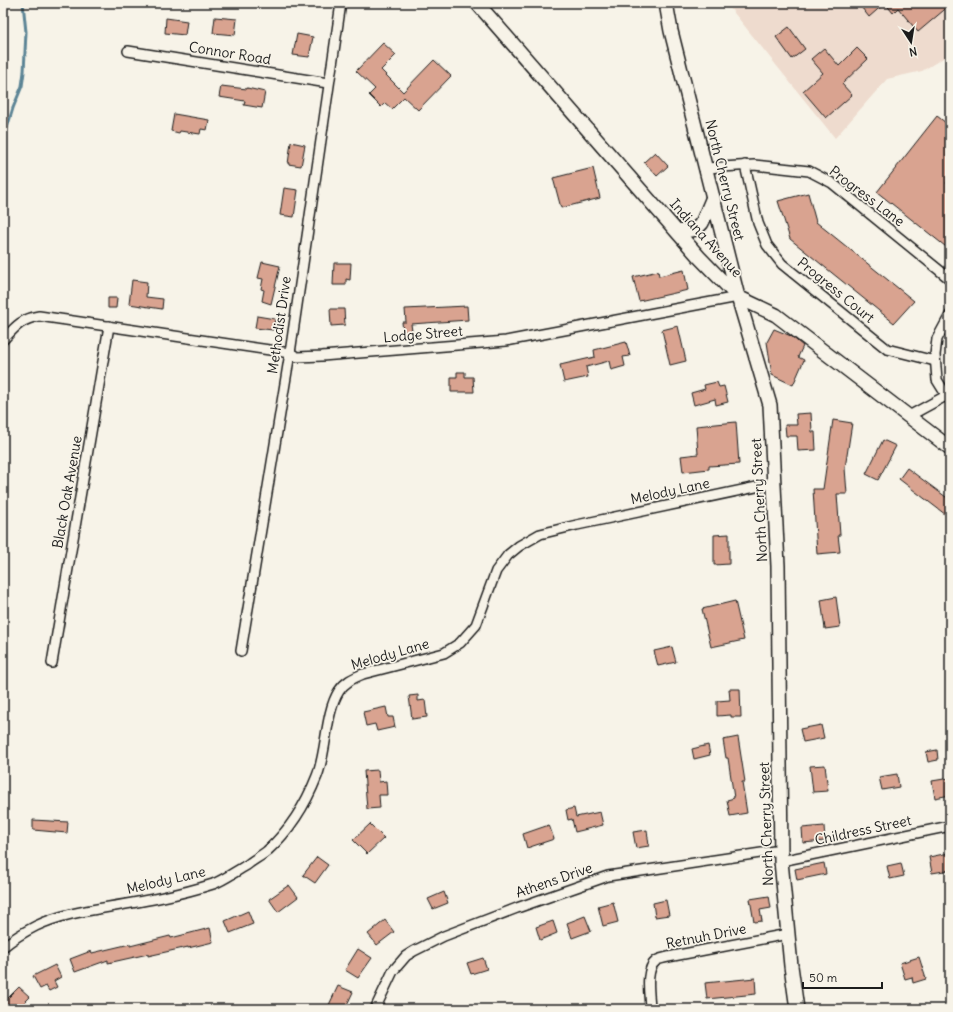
<svg xmlns="http://www.w3.org/2000/svg" width="953" height="1012" font-family="Delius,sans-serif">
  <rect width="100%" height="100%" fill="#f7f3e8"/>
  <filter id="ink" filterUnits="userSpaceOnUse"><feTurbulence type="fractalNoise" baseFrequency=".025" numOctaves="2"/><feDisplacementMap in="SourceGraphic" scale="8" xChannelSelector="R" yChannelSelector="G"/><feConvolveMatrix kernelMatrix="1 2 1 2 8 2 1 2 1" color-interpolation-filters="sRGB"/></filter>
  <g filter="url(#ink)">
    <!-- built -->
    <path fill="#eedbce" d="M726,3H950V54L922,71L887,79L835,138Z"/>
    <g fill="none" stroke-linecap="round" stroke-linejoin="round">
      <!-- stream -->
      <path stroke="#5b8495" stroke-width="3" d="M3,141L13,108L22,86L24,72L26,32L23,3"/>
    </g>
    <!-- building -->
    <g fill="#d9a390" stroke="#1c1c1c">
      <path d="M858,3H950V5L918,32L898,8L893,13L885,3L869,17Z"/>
      <path d="M215,17L237,19L235,35L213,33Z"/>
      <path d="M166,18L187,21L185,35L165,33Z"/>
      <path d="M789,27L805,49L792,59L776,37Z"/>
      <path d="M297,34L313,37L309,57L293,55Z"/>
      <path d="M383,43L396,55L381,70L403,92L434,60L451,76L418,110L404,97L392,109L385,103L381,107L369,95L375,89L356,71Z"/>
      <path d="M824,48L839,66L857,48L868,59L842,84L852,95L826,118L803,91L823,73L811,59Z"/>
      <path d="M221,86L247,89V88L265,92L262,108L244,105L245,101L219,97Z"/>
      <path d="M174,114L209,120L207,130L201,129L200,134L180,131L179,133L171,131Z"/>
      <path d="M937,116L950,126V179L946,183L950,186V250L877,192Z"/>
      <path d="M291,142L305,145L301,166L288,164Z"/>
      <path d="M655,152L668,166L657,176L644,162Z"/>
      <path d="M593,168L600,198L561,208L553,178Z"/>
      <path d="M284,188L298,190L294,217L280,215Z"/>
      <path d="M808,193L816,222L914,301L894,323L790,239L778,201Z"/>
      <path d="M262,262L280,266L271,304L262,301L264,290L261,289L263,279L258,278Z"/>
      <path d="M334,263H351L350,280L346,279V285H333Z"/>
      <path d="M684,270L688,290L639,301L633,277L658,271L659,276Z"/>
      <path d="M132,280L147,282L146,297L163,299L162,309L129,304Z"/>
      <path d="M108,298H117L116,308H108Z"/>
      <path d="M467,306L468,320L411,324L412,331L403,332L402,322H406L405,309Z"/>
      <path d="M330,309H344L345,325L331,326Z"/>
      <path d="M257,316L275,319L273,330L255,328Z"/>
      <path d="M678,326L686,361L670,365L662,330Z"/>
      <path d="M774,329L791,336L803,346L798,357L804,360L793,385L772,375L767,342Z"/>
      <path d="M626,342L630,356L623,357L625,366L611,370L609,361L586,367L588,377L564,382L560,365L595,357L594,350Z"/>
      <path d="M457,372H465V377H473L474,392H451V377H457Z"/>
      <path d="M717,382L719,387L724,386L728,402L716,405L715,399L694,405L691,393L705,389L704,385Z"/>
      <path d="M811,413L812,432H815L816,450L798,451L797,436H786L785,425H797L796,414Z"/>
      <path d="M833,420L852,423L845,468L847,494H837L840,535H838L840,552L817,554L813,489H823Z"/>
      <path d="M736,422L739,464L709,466V469L683,472L681,456L698,454L696,426Z"/>
      <path d="M883,440L896,446L878,480L866,474Z"/>
      <path d="M907,468L950,500V518L899,479Z"/>
      <path d="M729,534V564L714,565V535Z"/>
      <path d="M836,597L840,627L825,629L821,600Z"/>
      <path d="M735,601L744,640L711,647L702,609Z"/>
      <path d="M672,647L676,662L658,666L654,651Z"/>
      <path d="M729,689H740L741,717H731V715L717,716V701L730,700Z"/>
      <path d="M418,695V701L425,700L427,717L412,719L409,696Z"/>
      <path d="M386,707L388,717H393L395,727L377,731L375,724L366,726L363,712Z"/>
      <path d="M821,725L824,738L803,742L800,729Z"/>
      <path d="M738,737L745,782H742L747,813L730,816L727,800L734,798L728,758H726L723,740Z"/>
      <path d="M708,745L710,755L694,759L692,749Z"/>
      <path d="M937,750L938,760L928,762L926,752Z"/>
      <path d="M825,765L828,791L813,792L810,766Z"/>
      <path d="M378,770L379,782L386,781L387,795H379L380,808L367,809L364,771Z"/>
      <path d="M897,774L899,787L882,790L879,777Z"/>
      <path d="M950,778V795L935,798L932,781Z"/>
      <path d="M574,808L576,817L600,812L603,825L575,832L572,819L568,820L566,810Z"/>
      <path d="M33,820L68,822L67,833L33,830Z"/>
      <path d="M370,824L384,838L367,854L353,840Z"/>
      <path d="M549,825L554,839L527,848L523,834Z"/>
      <path d="M824,826L825,841L803,843L802,828Z"/>
      <path d="M647,830L649,846L636,848L633,832Z"/>
      <path d="M949,853L950,870L932,873L929,857Z"/>
      <path d="M317,857L328,865L315,883L303,875Z"/>
      <path d="M824,863L826,874L797,880L795,869Z"/>
      <path d="M901,863L904,876L890,879L887,866Z"/>
      <path d="M289,885L298,897L278,912L269,899Z"/>
      <path d="M444,892L448,903L433,909L428,899Z"/>
      <path d="M769,896L771,908L760,910L762,921L754,922L750,899Z"/>
      <path d="M666,900L669,915L655,917L653,903Z"/>
      <path d="M613,902L618,922L603,926L598,906Z"/>
      <path d="M248,911L253,924L230,933L225,921Z"/>
      <path d="M585,916L591,931L572,938L567,923Z"/>
      <path d="M385,920L394,932L377,945L368,934Z"/>
      <path d="M553,921L557,933L540,940L536,927Z"/>
      <path d="M210,928L213,942L188,948V947L148,956V954L108,963V960L75,972L70,959L91,951L92,953L130,944V946L170,936L171,938Z"/>
      <path d="M358,949L372,958L358,978L345,970Z"/>
      <path d="M919,957L926,979L913,983L912,977L905,979L900,963Z"/>
      <path d="M483,958L487,969L471,974L467,963Z"/>
      <path d="M55,965L61,977L54,981L57,987L49,991L46,986L40,989L33,976Z"/>
      <path d="M755,978L756,994L707,999L705,983Z"/>
      <path d="M338,986L353,992L345,1009H333L328,1007Z"/>
      <path d="M19,987L30,997L18,1009H8L3,1003Z"/>
    </g>
    <g fill="none" stroke-linecap="round" stroke-linejoin="round">
      <!-- street casing -->
      <g stroke="#1c1c1c" stroke-width="12">
        <g id="street">
          <path d="M128,51L328,83"/>
          <path d="M745,165L758,223L767,245L782,264L887,349L935,361"/>
          <path d="M706,168L754,165L809,171L832,183L950,279"/>
          <path d="M3,340C15,327 21,319 39,316L290,353L297,357L322,356L506,341L738,297"/>
          <path d="M947,396L937,380L935,355L937,339L950,315"/>
          <path d="M909,416L942,398L950,396"/>
          <path d="M241,651L290,353L341,3"/>
          <path d="M52,663L109,326"/>
          <path d="M781,861L950,826"/>
          <path d="M3,947C13,939 24,932 36,926C59,915 84,911 109,907C144,901 179,895 213,884C224,880 236,871 247,865C253,860 261,856 267,851C289,831 306,804 317,776C327,751 325,713 339,691C345,682 353,678 363,674L444,653L460,643L476,625L496,571L508,555L519,546L540,534L577,525L775,483"/>
          <path d="M375,1009L393,971L406,956L414,951L444,936L517,908L608,876L781,850"/>
          <path d="M650,1009C650,997 644,970 656,961C658,959 665,958 668,957L788,934"/>
        </g>
      </g>
      <!-- secondary casing -->
      <g stroke="#1c1c1c" stroke-width="16">
        <g id="secondary">
          <path d="M477,3L699,257L738,297L776,315L950,448"/>
          <path d="M666,3L671,31L738,297L770,405L778,566L781,861L791,966L797,1009"/>
          <path d="M678,232L696,229L702,223L713,197"/>
        </g>
      </g>
      <!-- street -->
      <use href="#street" stroke="#f7f3e8" stroke-width="9"/>
      <!-- secondary -->
      <use href="#secondary" stroke="#f7f3e8" stroke-width="13"/>
    </g>
  </g>
  <g text-anchor="middle" dominant-baseline="central" stroke-width="3.5" stroke-linejoin="round" paint-order="stroke">
    <!-- street labels -->
    <g font-size="14" fill="#1c1c1c" stroke="#f7f3e8">
      <text transform="translate(230 53) rotate(9)">Connor Road</text>
      <text transform="translate(725 180) rotate(76)">North Cherry Street</text>
      <text transform="translate(867 196) rotate(37)">Progress Lane</text>
      <text transform="translate(706 238) rotate(48)">Indiana Avenue</text>
      <text transform="translate(836 290) rotate(39)">Progress Court</text>
      <text transform="translate(279 325) rotate(-82)">Methodist Drive</text>
      <text transform="translate(423 334) rotate(-5)">Lodge Street</text>
      <text transform="translate(670 491) rotate(-12)">Melody Lane</text>
      <text transform="translate(67 492) rotate(-80)">Black Oak Avenue</text>
      <text transform="translate(759 500) rotate(-93)">North Cherry Street</text>
      <text transform="translate(390 654) rotate(-16)">Melody Lane</text>
      <text transform="translate(766 824) rotate(-92)">North Cherry Street</text>
      <text transform="translate(863 830) rotate(-12)">Childress Street</text>
      <text transform="translate(166 880) rotate(-13)">Melody Lane</text>
      <text transform="translate(554 880) rotate(-19)">Athens Drive</text>
      <text transform="translate(706 936) rotate(-11)">Retnuh Drive</text>
    </g>
  </g>
  <!-- margin -->
  <rect width="953" height="1012" fill="none" stroke="#f7f3e8" stroke-width="16"/>
  <rect x="8" y="8" width="937" height="996" fill="none" stroke="#1c1c1c" stroke-width="1.5" filter="url(#ink)"/>
  <!-- north arrow -->
  <g transform="translate(911 42) rotate(168)" stroke="#f7f3e8" stroke-width="3" paint-order="stroke">
  <path d="M0-3L7 15L0 10L-7 15Z" fill="#1c1c1c"/>
  <text y="-6" font-size="11" font-weight="bold" text-anchor="middle" fill="#1c1c1c">N</text>
  </g>
  <!-- scale -->
  <path d="M803 982v6h79v-6" fill="none" stroke="#1c1c1c" stroke-width="2"/>
  <text x="809" y="982" font-size="12" fill="#1c1c1c" stroke="#f7f3e8" stroke-width="3" paint-order="stroke">50 m</text>
</svg>
